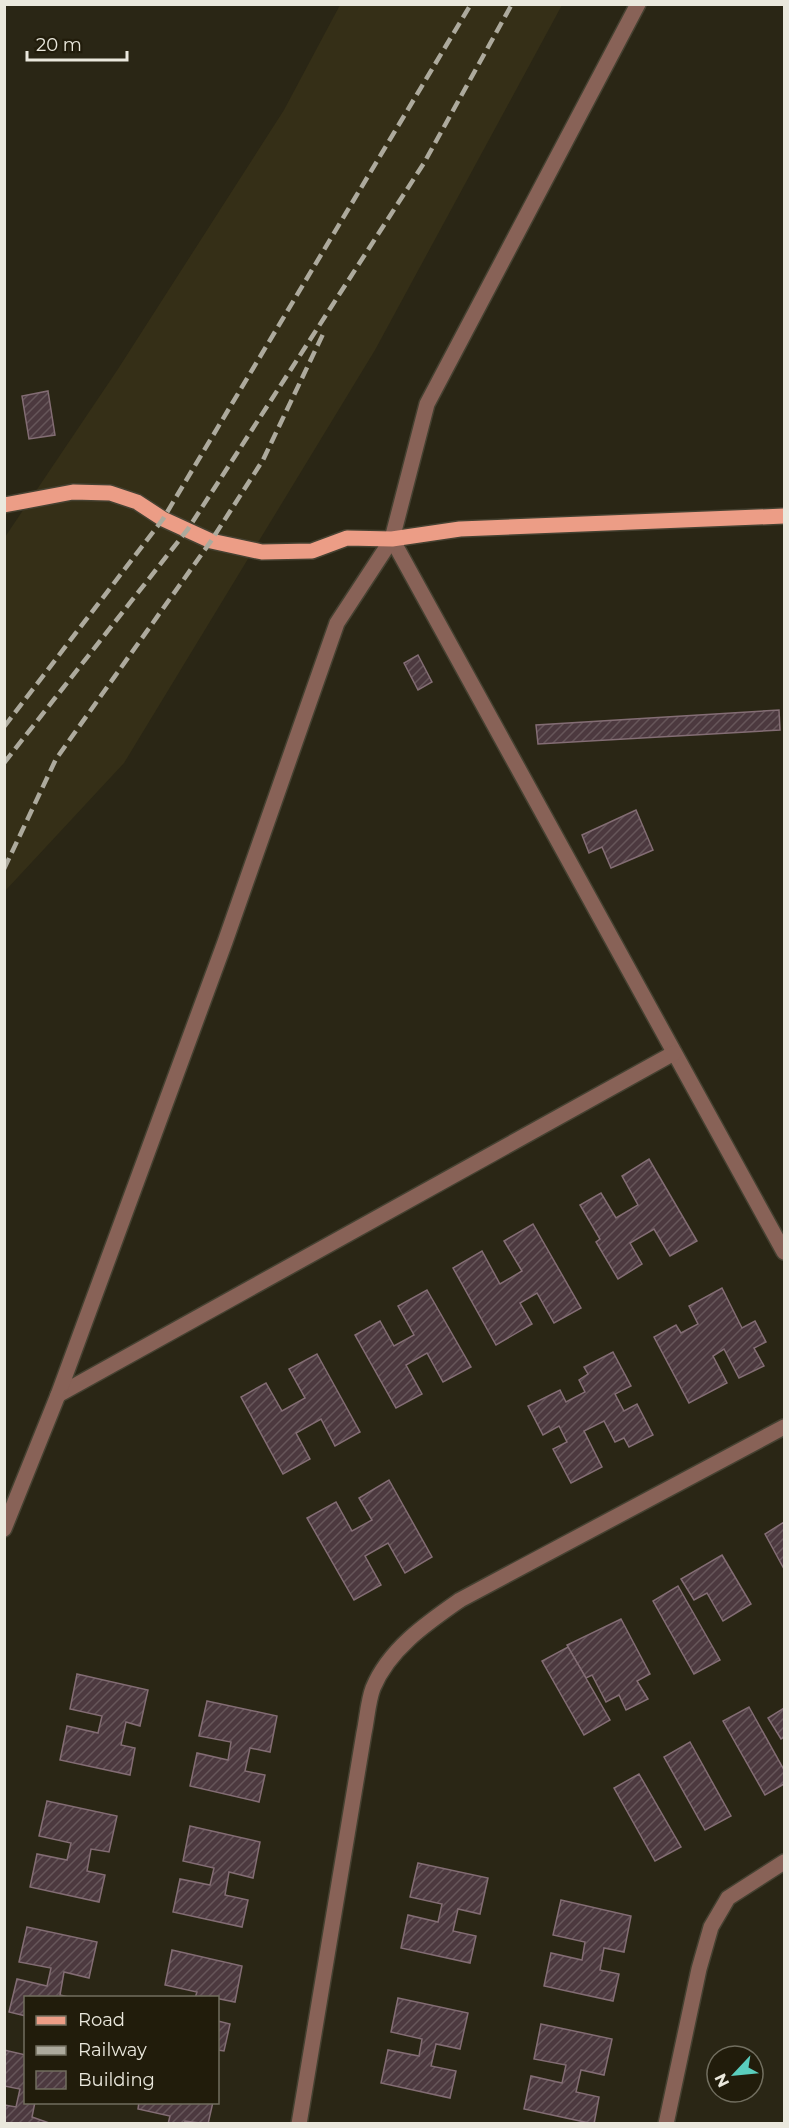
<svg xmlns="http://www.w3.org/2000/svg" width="789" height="2128" font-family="Montserrat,sans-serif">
  <defs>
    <pattern id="building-hatch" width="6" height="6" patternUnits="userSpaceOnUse" patternTransform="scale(1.5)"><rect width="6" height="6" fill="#4c393f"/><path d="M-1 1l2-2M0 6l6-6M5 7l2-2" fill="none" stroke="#66565a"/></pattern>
  </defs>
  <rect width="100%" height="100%" fill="#2a2615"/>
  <!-- built -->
  <path fill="#352f17" d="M340,5H562L375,350L124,763L5,891V537L118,369L284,110Z"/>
  <!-- building -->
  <g fill="url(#building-hatch)" stroke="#836d74" stroke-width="1.5">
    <path d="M48,391L55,435L29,439L22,396Z"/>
    <path d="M418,655L432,682L418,690L404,663Z"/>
    <path d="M779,710L780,730L538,744L536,725Z"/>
    <path d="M636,810L653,850L611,868L602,847L589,853L582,835Z"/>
    <path d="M649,1159L697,1241L670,1256L654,1229L630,1243L642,1264L618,1279L596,1242L600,1239L580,1205L601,1193L616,1218L638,1205L622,1176Z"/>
    <path d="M533,1224L581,1308L554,1323L537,1293L520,1303L532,1324L496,1345L453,1268L482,1251L500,1284L522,1271L504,1241Z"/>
    <path d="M722,1288L742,1328L755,1321L766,1342L754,1348L764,1366L739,1378L724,1349L713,1356L727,1383L689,1403L654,1337L676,1325L681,1333L698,1324L689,1306Z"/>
    <path d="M427,1290L471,1367L443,1382L427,1353L406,1365L422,1394L396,1408L355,1335L380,1321L394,1346L414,1335L398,1306Z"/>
    <path d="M613,1352L631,1386L615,1394L624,1411L637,1404L653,1435L629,1447L624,1438L615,1442L604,1421L584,1431L602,1467L571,1483L553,1449L567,1442L559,1426L543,1435L528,1406L560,1390L566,1402L585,1392L579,1380L588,1374L584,1367Z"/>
    <path d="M317,1354L360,1432L335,1446L321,1419L296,1433L310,1459L283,1474L241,1397L266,1383L282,1411L305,1398L289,1369Z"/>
    <path d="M389,1480L432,1557L405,1573L388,1543L365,1556L381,1585L354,1600L307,1518L336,1502L352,1531L372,1520L359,1498Z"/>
    <path d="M784,1522V1569L765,1534Z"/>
    <path d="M722,1555L751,1604L723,1621L707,1593L694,1600L681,1579Z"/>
    <path d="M678,1586L720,1660L694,1674L653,1601Z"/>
    <path d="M621,1619L650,1674L637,1681L648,1699L626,1710L619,1695L606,1702L592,1675L586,1678L567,1645Z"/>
    <path d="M568,1647L610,1720L584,1735L542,1661Z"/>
    <path d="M77,1674L148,1690L140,1726L126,1722L121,1745L135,1748L130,1775L60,1760L67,1726L98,1733L102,1716L70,1709Z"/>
    <path d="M207,1701L277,1716L270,1752L250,1748L245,1771L265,1775L259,1802L190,1786L197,1753L228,1760L231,1742L199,1736Z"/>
    <path d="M749,1707L784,1770V1784L765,1795L723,1721Z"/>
    <path d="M784,1708V1737L781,1739L768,1718Z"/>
    <path d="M690,1742L731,1816L705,1830L664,1757Z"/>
    <path d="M639,1774L681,1847L655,1861L614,1788Z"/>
    <path d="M47,1801L117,1816L109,1852L91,1849L87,1871L105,1875L99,1902L30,1887L37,1854L67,1860L71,1843L39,1836Z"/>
    <path d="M190,1826L260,1842L253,1878L229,1872L225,1895L248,1900L242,1927L173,1912L180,1879L210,1885L214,1868L183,1861Z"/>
    <path d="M418,1863L488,1878L480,1914L458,1909L453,1931L476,1936L470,1963L401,1948L408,1915L438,1922L442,1904L410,1897Z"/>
    <path d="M561,1900L631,1916L624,1952L604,1948L600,1970L619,1974L613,2001L544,1986L551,1953L582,1960L585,1942L553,1935Z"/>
    <path d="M27,1927L97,1942L89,1978L64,1972L60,1995L72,1998H26V2016L9,2012L17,1979L47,1986L51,1968L19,1962Z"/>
    <path d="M172,1950L242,1966L235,2002L210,1997L195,1998L197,1992L165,1985Z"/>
    <path d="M398,1998L468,2013L460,2049L436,2044L431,2066L456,2071L450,2098L381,2083L388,2050L419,2056L422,2039L391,2032Z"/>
    <path d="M218,2021L230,2024L224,2051L218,2050Z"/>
    <path d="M541,2024L612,2039L604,2075L581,2070L576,2092L599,2097L594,2124L524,2109L531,2076L562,2083L566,2065L534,2059Z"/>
    <path d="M4,2050L26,2055V2102H35L32,2117L52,2124H4V2105L16,2107L20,2089L4,2086Z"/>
    <path d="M139,2102H213L208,2124L185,2121L184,2124H168L170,2116L138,2109Z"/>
  </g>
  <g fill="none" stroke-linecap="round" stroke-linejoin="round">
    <!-- minor casing -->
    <g stroke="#454131" stroke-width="18">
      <g id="minor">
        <path d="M392,539L784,1252"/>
        <path d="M58,1395L674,1053"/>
        <path d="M4,1529L58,1395L225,942L337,623L392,539L427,404L638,4"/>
        <path d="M299,2124L364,1733C367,1719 368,1701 373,1688C389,1649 427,1623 460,1600L784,1427"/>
        <path d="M666,2124L699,1969L711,1927L728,1898L784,1862"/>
      </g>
    </g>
    <!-- major casing -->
    <g stroke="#454131" stroke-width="18">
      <path id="major" d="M4,505L73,492L110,493L137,502L163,519L211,541L262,552L312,551L347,538L392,539L460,529L784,516"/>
    </g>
    <!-- minor -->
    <use href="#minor" stroke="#886257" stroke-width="15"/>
    <!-- major -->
    <use href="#major" stroke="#ec9d86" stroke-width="15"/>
    <!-- rail -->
    <g stroke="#adaa9d" stroke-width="4.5" stroke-dasharray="12 6" stroke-linecap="butt">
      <path d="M4,727L163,519L471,4"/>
      <path d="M4,763L188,529L424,163L512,4"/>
      <path d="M4,869L56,759L211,541L263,460L324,332"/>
    </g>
  </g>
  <!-- border -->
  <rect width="789" height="2128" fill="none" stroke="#eae8dd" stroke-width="12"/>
  <!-- legend -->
  <rect x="24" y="1996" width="195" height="108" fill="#211c0b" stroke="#716e5f" stroke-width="1.5"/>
  <rect x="36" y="2016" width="30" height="9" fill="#ec9d86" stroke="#716e5f" stroke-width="1.5"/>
  <text x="78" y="2026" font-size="18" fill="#eae8dd">Road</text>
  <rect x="36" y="2046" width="30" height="9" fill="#adaa9d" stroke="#716e5f" stroke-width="1.5"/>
  <text x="78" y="2056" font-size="18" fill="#eae8dd">Railway</text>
  <rect x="36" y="2071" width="30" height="18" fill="url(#building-hatch)" stroke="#716e5f" stroke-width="1.5"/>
  <text x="78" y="2086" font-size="18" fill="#eae8dd">Building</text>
  <!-- north arrow -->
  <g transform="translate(735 2074) rotate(244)"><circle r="28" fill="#211c0b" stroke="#716e5f" stroke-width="1.5"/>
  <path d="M0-4.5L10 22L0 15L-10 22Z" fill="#5acebe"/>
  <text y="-9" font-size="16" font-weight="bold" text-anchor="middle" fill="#eae8dd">N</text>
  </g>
  <!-- scale -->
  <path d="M27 51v9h100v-9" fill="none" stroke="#eae8dd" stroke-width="3"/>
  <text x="36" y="51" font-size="18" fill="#eae8dd" stroke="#211c0b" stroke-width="4.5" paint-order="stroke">20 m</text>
</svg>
